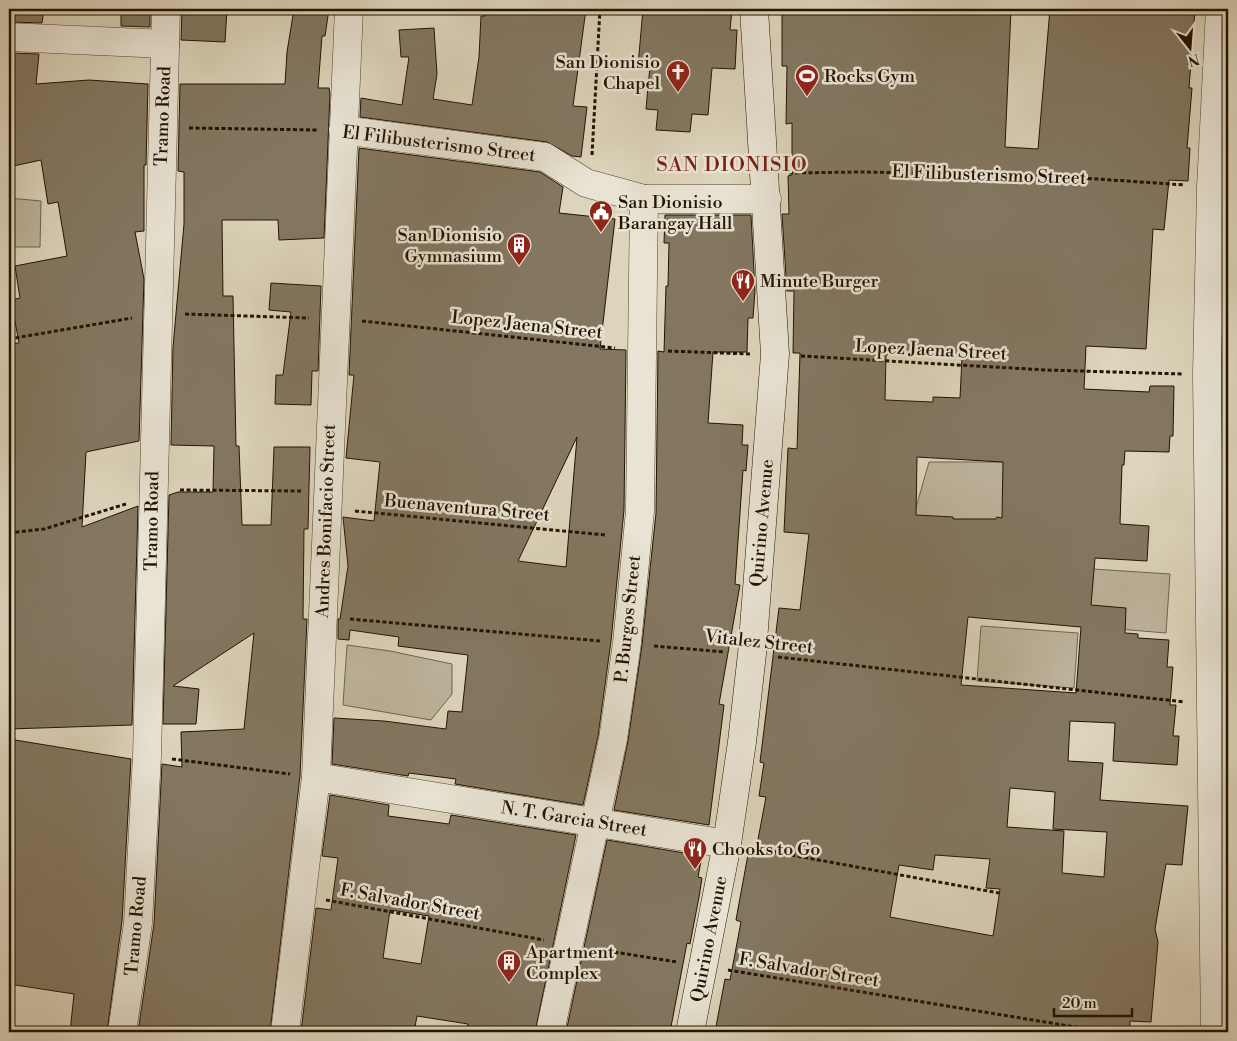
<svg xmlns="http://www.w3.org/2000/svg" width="1237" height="1041" font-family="'Libre Bodoni',serif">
  <rect width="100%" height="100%" fill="#dcd4bb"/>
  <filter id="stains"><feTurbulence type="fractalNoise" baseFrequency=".004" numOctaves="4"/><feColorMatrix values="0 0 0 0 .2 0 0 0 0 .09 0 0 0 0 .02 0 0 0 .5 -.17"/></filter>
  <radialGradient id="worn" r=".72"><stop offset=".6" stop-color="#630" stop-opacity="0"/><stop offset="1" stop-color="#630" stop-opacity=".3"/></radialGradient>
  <!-- green -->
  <g fill="#bcb39b" stroke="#6f634e">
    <path d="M9,198L41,201L40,247H9Z"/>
    <path d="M929,462H1101L1091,563L909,532Z"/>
    <path d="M1015,564L1170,574L1166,633L1010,620Z"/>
    <path d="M981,626L1078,633L1074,688L977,681Z"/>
    <path d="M347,645L390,651L452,664V694L431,720L343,705Z"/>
  </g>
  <!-- building -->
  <g fill="#837761" stroke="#221300" fill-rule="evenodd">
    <path d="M9,9H44L42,23L9,22Z"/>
    <path d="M121,9H150V27L121,26Z"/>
    <path d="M182,9H227L225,42L181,40Z"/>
    <path d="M294,9H329L325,36H322L318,88H329L330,94L324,238L279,240L278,220H222L223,296H233L236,446H239L242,525H271L274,447H310L308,529H304L303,619H307L300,776L270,1032H138L154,924L162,764L182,767L181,732L244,729L254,633L173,686L199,689L196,724H163L169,495L178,492H213L214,446L171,445L173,347L184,224V172L178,171L180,84H285L287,52Z"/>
    <path d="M485,9H586L573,106L587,107L581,157L572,156L547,142L360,117L361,98L402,105L409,57H401L399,30L434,28L437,74L433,99L472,105L479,57L481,16H485Z"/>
    <path d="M643,9H732L730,30H737L735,69L712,68L708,115L692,114L690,132L656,130L658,110L646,109L650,66H638Z"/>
    <path d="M782,9H1011L1005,147L1038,149L1050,9H1195L1189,88H1192L1187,148H1190L1188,181L1169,180L1164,230L1153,229L1146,349L1086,346L1084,389L1149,392L1150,386H1174L1173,436H1170L1169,452L1125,451L1124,465H1122L1120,524L1149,526L1147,561L1095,558L1091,605L1126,608L1125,633L1138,634V638L1169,640L1167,667H1173L1170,705H1176L1173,736H1179L1177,765L1113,761L1115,723L1070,721L1068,761L1103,763L1100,800L1188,806L1182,865L1166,864L1155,929L1158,942L1151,1022L1130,1021V1032H715L725,979L730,980L741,922L736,920L749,849L756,850L766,797L759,796L764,763L760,762L779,608L800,610L809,534L784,532L788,448L797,449L800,353H793L794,291H787L782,214H789L788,176L792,175V123L786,124L787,66H782ZM890,354L962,357L960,398L933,397V402L885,400L886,355ZM917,457L1003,462L1002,518L997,517L996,519H953V517L916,515ZM968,617L1081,627L1076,693L961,685ZM1010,788L1055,792L1053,829L1107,832L1104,877L1062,873L1064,831L1007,827ZM935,855L990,859L986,888L1000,889L993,936L890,917L899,865L933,870Z"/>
    <path d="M9,53L39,54L36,84L89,80L148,84L146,165H144V231L135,232L144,279L139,441L86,452L82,527L138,506L132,725L9,729V344L19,343L11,300L20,298L15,266L67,256L58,202L48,204L41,160L9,167Z"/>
    <path d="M359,148L540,172L563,187L559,213L615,219L600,349L626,350L624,510L611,641L598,736L583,805L455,784L456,779L409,773L408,776L332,764L334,718L384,721L446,729L448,711L462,712L468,655L398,646L399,637L350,630L349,640L338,639V619H340L348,566L343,517L374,521L380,462L346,458L354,375H349ZM577,437L566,567L518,561Z"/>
    <path d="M665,215H751L755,291L753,318H748L747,352H713L708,423L743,425L742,445H748L746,471L743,470L735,584L740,585L719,704L724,705L709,825L614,810L628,741L642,645L656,513L658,351L664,352L666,286H668L669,243H664Z"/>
    <path d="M271,283L321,286L318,371H312L311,405L275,404L276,375H283L291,312L269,310Z"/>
    <path d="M9,739L131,759L122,921L107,1032H70L74,994L9,984Z"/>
    <path d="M330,795L389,805L388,816L449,824L451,815L576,835L535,1032H466L468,1024L417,1016L414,1032H301L316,908L331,910L338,858L322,856ZM390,910L429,916L421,964L383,958Z"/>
    <path d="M607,840L702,856L698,877L702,878L699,897L690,944L687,943L670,1032H566Z"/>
  </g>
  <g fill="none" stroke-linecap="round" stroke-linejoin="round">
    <!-- minor casing -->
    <g stroke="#50432f" stroke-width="29">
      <g id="minor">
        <path d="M9,37L165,44"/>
        <path d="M343,130L545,157L586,183L644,199H767"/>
        <path d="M316,777L727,844"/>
        <path d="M122,1032L138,923L147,756L166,9"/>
        <path d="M285,1032L316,777L349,9"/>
        <path d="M550,1032L613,739L627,643L640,511L644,199"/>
        <path d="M1215,1032L1207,375L1211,188L1220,9"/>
      </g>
    </g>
    <!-- secondary casing -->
    <g stroke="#221300" stroke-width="29">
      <path id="secondary" d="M690,1032L727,844L742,742L752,654L775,354L754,9"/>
    </g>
    <!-- path -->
    <g stroke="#221300" stroke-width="3" stroke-dasharray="4 2.5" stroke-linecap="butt">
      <path d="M189,128L317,130"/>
      <path d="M592,155L600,9"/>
      <path d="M789,173L860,172L1038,175L1185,185"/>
      <path d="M185,314L309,318"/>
      <path d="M362,321L615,348"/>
      <path d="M9,339L132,318"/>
      <path d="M668,351L750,354"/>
      <path d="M801,356L1046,370L1182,374"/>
      <path d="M180,490L302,491"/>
      <path d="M355,511L605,535"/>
      <path d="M9,533L44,529L126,504"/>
      <path d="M350,619L600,641"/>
      <path d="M654,646L725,652"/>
      <path d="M778,657L1185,702"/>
      <path d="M172,759L290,774"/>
      <path d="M753,848L999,893"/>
      <path d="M326,900L544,940"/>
      <path d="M595,949L677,962"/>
      <path d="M728,970L1106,1032"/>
    </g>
    <!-- minor -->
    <use href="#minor" stroke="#e8e3d3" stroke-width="28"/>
    <!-- secondary -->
    <use href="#secondary" stroke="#e8e3d3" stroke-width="28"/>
  </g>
  <!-- icons -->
  <defs>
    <g id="church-pin" transform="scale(1.25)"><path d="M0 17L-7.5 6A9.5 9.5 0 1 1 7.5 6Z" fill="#8f2418" stroke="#e8e3d3"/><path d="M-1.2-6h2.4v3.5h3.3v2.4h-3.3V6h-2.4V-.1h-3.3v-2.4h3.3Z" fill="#fff"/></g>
    <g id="stadium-pin" transform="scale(1.25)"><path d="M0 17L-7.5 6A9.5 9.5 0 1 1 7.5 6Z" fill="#8f2418" stroke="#e8e3d3"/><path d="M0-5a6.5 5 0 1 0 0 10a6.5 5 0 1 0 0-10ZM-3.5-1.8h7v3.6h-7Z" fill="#fff"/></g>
    <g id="civic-pin" transform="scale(1.25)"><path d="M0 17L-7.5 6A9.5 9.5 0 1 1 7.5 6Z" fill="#8f2418" stroke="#e8e3d3"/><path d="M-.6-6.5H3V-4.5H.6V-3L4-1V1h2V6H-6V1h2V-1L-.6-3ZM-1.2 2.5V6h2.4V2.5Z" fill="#fff"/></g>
    <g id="building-pin" transform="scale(1.25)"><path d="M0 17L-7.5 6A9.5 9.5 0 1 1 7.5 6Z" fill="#8f2418" stroke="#e8e3d3"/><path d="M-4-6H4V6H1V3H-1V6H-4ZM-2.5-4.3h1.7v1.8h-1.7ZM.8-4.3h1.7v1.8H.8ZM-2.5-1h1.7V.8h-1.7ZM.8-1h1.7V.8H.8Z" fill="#fff"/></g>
    <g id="restaurant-pin" transform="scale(1.25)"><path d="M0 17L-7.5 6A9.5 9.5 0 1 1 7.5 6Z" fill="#8f2418" stroke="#e8e3d3"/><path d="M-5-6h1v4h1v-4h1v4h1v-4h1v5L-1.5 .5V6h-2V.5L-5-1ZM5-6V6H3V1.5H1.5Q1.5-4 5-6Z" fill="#fff"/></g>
  </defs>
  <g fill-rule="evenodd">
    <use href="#church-pin" x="678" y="72"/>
    <use href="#stadium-pin" x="807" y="76"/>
    <use href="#civic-pin" x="601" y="212"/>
    <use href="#building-pin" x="519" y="245"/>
    <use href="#restaurant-pin" x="743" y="281"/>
    <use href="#restaurant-pin" x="695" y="849"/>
    <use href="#building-pin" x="509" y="962"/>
  </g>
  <g text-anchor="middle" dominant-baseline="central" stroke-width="5" stroke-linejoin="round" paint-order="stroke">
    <!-- poi labels -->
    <g font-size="18" fill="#221300" stroke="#e8e3d3" text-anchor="start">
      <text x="660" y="62" text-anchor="end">San Dionisio<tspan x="660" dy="21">Chapel</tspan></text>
      <text x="824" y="76">Rocks Gym</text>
      <text x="618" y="202">San Dionisio<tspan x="618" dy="21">Barangay Hall</tspan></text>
      <text x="502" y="235" text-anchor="end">San Dionisio<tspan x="502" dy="21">Gymnasium</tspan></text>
      <text x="760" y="281">Minute Burger</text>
      <text x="712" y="849">Chooks to Go</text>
      <text x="526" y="952">Apartment<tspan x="526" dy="21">Complex</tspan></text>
    </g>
    <!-- street labels -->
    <g font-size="18" fill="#221300" stroke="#e8e3d3">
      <text transform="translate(163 116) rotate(-88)">Tramo Road</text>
      <text transform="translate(439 144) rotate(7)">El Filibusterismo Street</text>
      <text transform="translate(989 175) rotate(2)">El Filibusterismo Street</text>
      <text transform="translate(527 325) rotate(6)">Lopez Jaena Street</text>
      <text transform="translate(931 350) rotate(3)">Lopez Jaena Street</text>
      <text transform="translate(467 508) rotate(5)">Buenaventura Street</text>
      <text transform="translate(152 521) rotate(-89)">Tramo Road</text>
      <text transform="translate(326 521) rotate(-88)">Andres Bonifacio Street</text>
      <text transform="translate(762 523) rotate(-85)">Quirino Avenue</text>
      <text transform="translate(628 619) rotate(-84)">P. Burgos Street</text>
      <text transform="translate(759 642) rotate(6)">Vitalez Street</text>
      <text transform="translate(574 819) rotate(9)">N. T. Garcia Street</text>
      <text transform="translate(410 902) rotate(10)">F. Salvador Street</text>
      <text transform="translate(136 926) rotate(-85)">Tramo Road</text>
      <text transform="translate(709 939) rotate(-79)">Quirino Avenue</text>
      <text transform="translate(809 970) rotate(9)">F. Salvador Street</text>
    </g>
    <!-- quarter labels -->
    <g font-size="20" letter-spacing="1" fill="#7a1f14" stroke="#e8e3d3">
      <text x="732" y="165">SAN DIONISIO</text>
    </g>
  </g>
  <!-- margin -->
  <rect width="1237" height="1041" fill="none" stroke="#dcd4bb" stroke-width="30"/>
  <rect x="10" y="10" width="1217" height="1021" fill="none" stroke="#221300" stroke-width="2.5"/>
  <rect x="15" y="15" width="1207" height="1011" fill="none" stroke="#221300"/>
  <!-- north arrow -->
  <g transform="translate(1190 48) rotate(163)" stroke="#e8e3d3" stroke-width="4" paint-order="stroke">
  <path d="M0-4L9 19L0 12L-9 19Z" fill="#221300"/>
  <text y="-8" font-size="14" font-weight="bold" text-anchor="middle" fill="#221300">N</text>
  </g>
  <!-- scale -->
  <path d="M1054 1008v8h78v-8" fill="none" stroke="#221300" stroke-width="2.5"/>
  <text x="1062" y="1008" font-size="15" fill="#221300" stroke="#e8e3d3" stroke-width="4" paint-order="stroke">20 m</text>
  <rect width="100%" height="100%" filter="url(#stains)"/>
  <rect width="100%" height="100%" fill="url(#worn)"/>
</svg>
